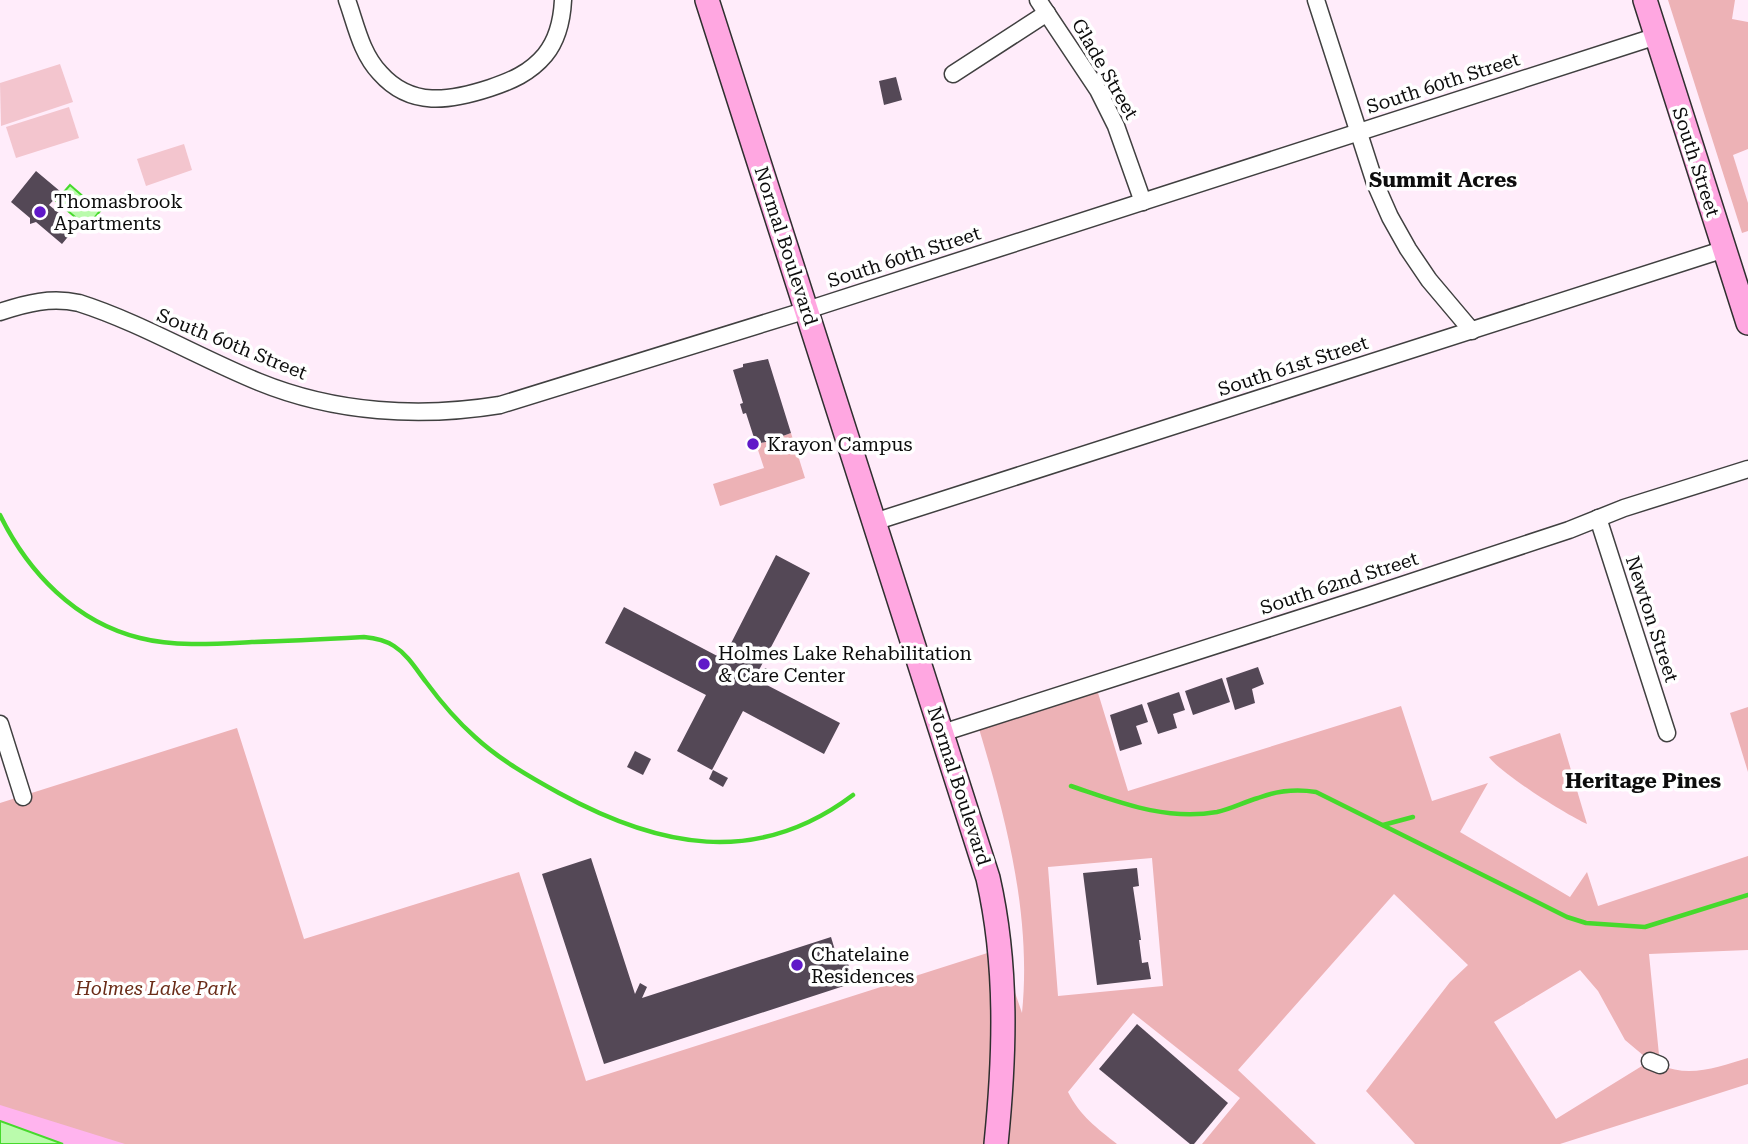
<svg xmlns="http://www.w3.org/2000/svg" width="1748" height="1144" font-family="'Roboto Serif',serif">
  <rect width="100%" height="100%" fill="#ffecfa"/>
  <!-- green -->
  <g fill="#edb2b6" fill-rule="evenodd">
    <path d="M1668,0H1735L1732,19L1748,22V149L1733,155L1748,203V231L1742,233Z"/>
    <path d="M791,433L805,478L720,506L713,484L764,468L756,444L780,439V437Z"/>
    <path d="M1095,683L1128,791L1401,706L1432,801L1488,783L1460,832L1570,897L1587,872L1598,906L1748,856V950L1649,954L1660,1065C1690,1078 1718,1067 1748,1058V1084L1560,1144H1415L1366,1091L1450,982L1468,965L1394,894L1238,1070L1316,1144H1202L1240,1098L1133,1013L1068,1092C1080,1116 1097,1128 1117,1144H0V803L237,728L304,939L519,872L586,1081L1000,949L1022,1013C1032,914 1005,815 977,722ZM1152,858L1163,986L1058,996L1048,867ZM1580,970L1598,991L1625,1040L1650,1061L1556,1119L1494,1022Z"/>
    <path d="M1748,707V772L1730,713Z"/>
    <path d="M1560,733L1587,824C1568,816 1500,773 1489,757Z"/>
  </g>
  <!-- sand -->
  <path fill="#ffb4ee" d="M0,1105L125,1144H63L0,1121Z"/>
  <!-- pitch -->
  <g fill="#f3c5ce">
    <path d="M60,64L73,102L1,126L0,83Z"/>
    <path d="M69,107L79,138L16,158L6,127Z"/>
    <path d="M184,144L192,170L146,186L137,159Z"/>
  </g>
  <!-- water -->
  <g fill="#bafbac" stroke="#46d92c" stroke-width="2">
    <path d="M70,185L100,211L87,227L56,201Z"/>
    <path d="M0,1121L63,1144H0Z"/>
  </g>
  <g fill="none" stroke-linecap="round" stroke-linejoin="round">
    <!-- stream -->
    <g stroke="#46d92c" stroke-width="4.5">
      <path d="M0,515C28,572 75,622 140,638C175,647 215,644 252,642C289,641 327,639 364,637C375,638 385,640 394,646C408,655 416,669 426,682C440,701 457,721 475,737C500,760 530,777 559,793C658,847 756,868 853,795"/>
      <path d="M1071,786C1119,802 1165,821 1217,812C1231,809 1244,802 1258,798C1276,791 1297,789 1316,792L1567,917L1586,923L1645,927L1748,895"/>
      <path d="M1383,825L1413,817"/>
    </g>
  </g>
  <!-- building -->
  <g fill="#544856">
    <path d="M896,77L902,100L884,105L879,81Z"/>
    <path d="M36,171L61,192L49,205L76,227L62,244L36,222L30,224V218L11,202Z"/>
    <path d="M768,359L791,433L780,437V439L756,444L746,413L743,414L740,404L743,403L733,370L743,367V364Z"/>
    <path d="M776,555L810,573L759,670L763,672L765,668L774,672L770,680L766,678L763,683L840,723L824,754L743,711L712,770L677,751L706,695L605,643L624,607L723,659Z"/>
    <path d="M1258,667L1264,684L1252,689L1255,703L1235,710L1226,678Z"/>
    <path d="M1222,678L1230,702L1193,715L1185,691Z"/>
    <path d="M1179,692L1185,710L1173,714L1177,728L1158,734L1147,703Z"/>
    <path d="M1142,704L1148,722L1136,726L1142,744L1120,751L1110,715Z"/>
    <path d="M635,751L651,759L643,775L627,767Z"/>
    <path d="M713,770L728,778L723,787L709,779Z"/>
    <path d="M591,858L635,994L640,983L647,987L642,998L831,937L837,957L845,954L851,973L843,975L847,985L604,1064L542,874Z"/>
    <path d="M1137,868L1139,886L1133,887L1141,940H1139L1142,963L1148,962L1151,979L1097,985L1083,873Z"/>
    <path d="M1137,1024L1228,1103L1194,1144H1190L1099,1069Z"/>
  </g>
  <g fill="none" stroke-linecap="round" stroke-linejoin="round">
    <!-- minor casing -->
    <g stroke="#404040" stroke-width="19">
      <g id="minor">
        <path d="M347,0C356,25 361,53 380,73C411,108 450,101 490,88C511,81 530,73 545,55C558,39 562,20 563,0"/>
        <path d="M1038,0L1098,90L1116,126L1143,202"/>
        <path d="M1316,0L1375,183L1390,217L1408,249L1429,280L1472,331"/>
        <path d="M953,74L1047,13"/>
        <path d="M0,312C27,303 51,297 79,303C139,322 200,358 259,382C335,413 420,418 500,405L807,310L1657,36"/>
        <path d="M1598,518L1667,733"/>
        <path d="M874,522L1725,249"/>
        <path d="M0,724L23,797"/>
        <path d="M942,733L1366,597L1569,530L1624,508L1748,469"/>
        <path d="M1650,1061L1660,1065"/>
      </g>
    </g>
    <!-- secondary casing -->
    <g stroke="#2f2f2f" stroke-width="26">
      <g id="secondary">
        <path d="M707,0L988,878C1008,966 1005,1055 996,1144"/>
        <path d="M1645,0L1748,323"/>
      </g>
    </g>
    <!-- minor -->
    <use href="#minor" stroke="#fff" stroke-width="16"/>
    <!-- secondary -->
    <use href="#secondary" stroke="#ffa7e1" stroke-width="23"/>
  </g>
  <!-- markers -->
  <g fill="#6019c8" stroke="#fff" stroke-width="2.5">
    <circle cx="40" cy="212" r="7"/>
    <circle cx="753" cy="444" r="7"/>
    <circle cx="704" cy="664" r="7"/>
    <circle cx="797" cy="965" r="7"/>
  </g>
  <g text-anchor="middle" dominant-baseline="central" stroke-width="7" stroke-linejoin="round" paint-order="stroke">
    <!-- street labels -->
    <g font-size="19" fill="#0d0d0d" stroke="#fff">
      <text transform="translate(1105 69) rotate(60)">Glade Street</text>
      <text transform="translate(1443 83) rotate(-18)">South 60th Street</text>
      <text transform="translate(1696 162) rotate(72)">South Street</text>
      <text transform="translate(786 246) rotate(72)">Normal Boulevard</text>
      <text transform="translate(904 257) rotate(-18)">South 60th Street</text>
      <text transform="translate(232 344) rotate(22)">South 60th Street</text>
      <text transform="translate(1293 366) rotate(-18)">South 61st Street</text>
      <text transform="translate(1339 583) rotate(-18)">South 62nd Street</text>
      <text transform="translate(1652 619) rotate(72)">Newton Street</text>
      <text transform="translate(959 786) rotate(72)">Normal Boulevard</text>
    </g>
    <!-- poi labels -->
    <g font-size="19" fill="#0d0d0d" stroke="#fff" text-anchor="start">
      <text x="54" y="201">Thomasbrook<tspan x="54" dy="22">Apartments</tspan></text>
      <text x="767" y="444">Krayon Campus</text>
      <text x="718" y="653">Holmes Lake Rehabilitation<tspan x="718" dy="22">&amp; Care Center</tspan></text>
      <text x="811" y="954">Chatelaine<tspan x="811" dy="22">Residences</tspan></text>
    </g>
    <!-- park labels -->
    <g font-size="19" font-style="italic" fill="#6a2c18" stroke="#fff">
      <text x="156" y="988">Holmes Lake Park</text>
    </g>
    <!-- neighbourhood labels -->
    <g font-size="21" font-weight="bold" fill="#0d0d0d" stroke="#fff">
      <text x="1443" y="180">Summit Acres</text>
      <text x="1643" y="781">Heritage Pines</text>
    </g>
  </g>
</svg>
